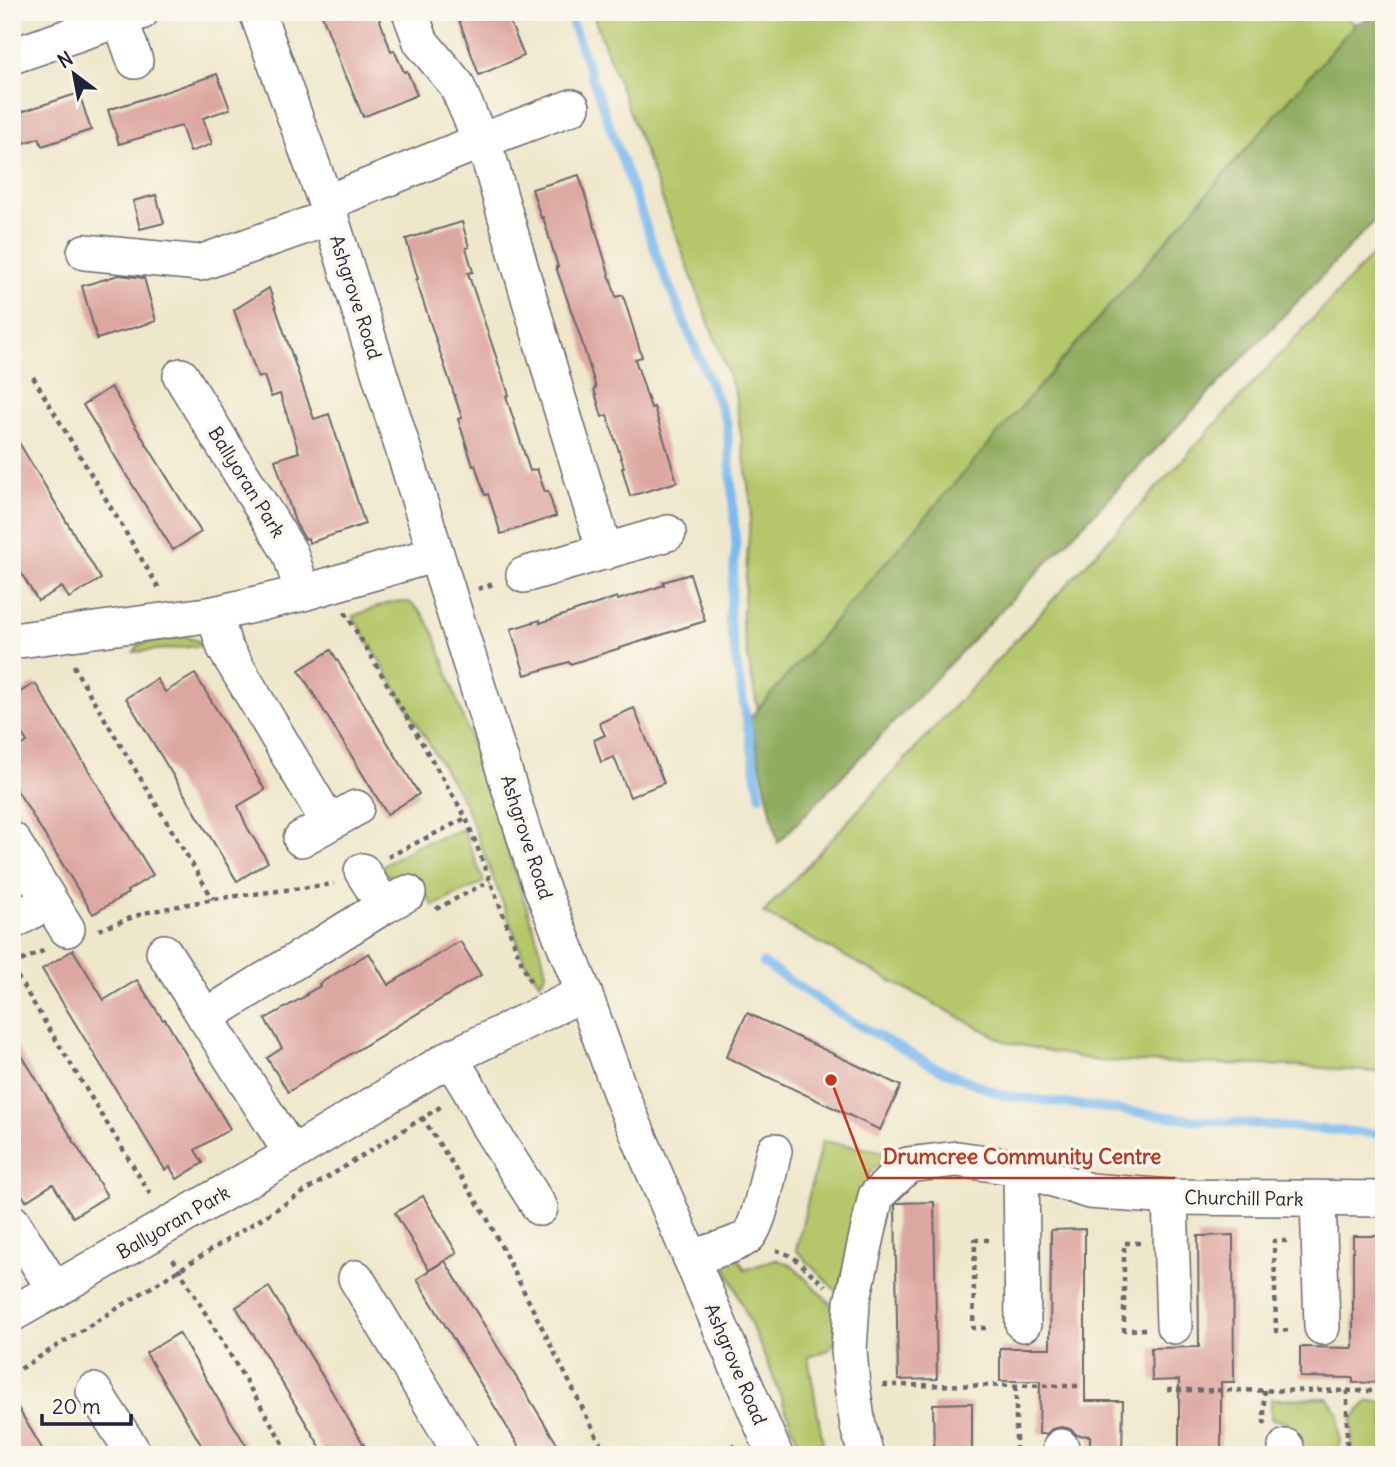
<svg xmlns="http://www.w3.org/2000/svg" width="1396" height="1467" font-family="Delius,sans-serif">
  <rect width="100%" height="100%" fill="#fbf7ec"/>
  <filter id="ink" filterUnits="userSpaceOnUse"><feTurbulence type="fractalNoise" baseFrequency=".0143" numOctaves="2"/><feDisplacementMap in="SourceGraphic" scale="14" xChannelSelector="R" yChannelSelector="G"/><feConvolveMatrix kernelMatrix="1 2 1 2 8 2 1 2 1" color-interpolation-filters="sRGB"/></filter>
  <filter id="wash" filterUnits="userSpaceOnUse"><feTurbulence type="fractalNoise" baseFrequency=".00686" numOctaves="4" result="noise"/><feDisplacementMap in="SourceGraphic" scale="28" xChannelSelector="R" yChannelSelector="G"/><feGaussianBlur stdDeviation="1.57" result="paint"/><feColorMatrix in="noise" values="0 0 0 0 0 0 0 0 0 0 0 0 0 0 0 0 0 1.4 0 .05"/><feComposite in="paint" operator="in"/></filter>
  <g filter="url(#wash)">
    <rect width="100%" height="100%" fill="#efe7cb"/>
    <!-- green -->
    <g fill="#b5c76b" stroke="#6c7453" stroke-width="2">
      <path d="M592,12H1338L1355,24L758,710L742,626L751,506L735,392Z"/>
      <path d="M1384,242V1073L1298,1066L1097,1061L1006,1042L763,913Z"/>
      <path d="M391,602H409L422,613L434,633L485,782L541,951L546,973L540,983L526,964L465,804L353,616Z"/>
      <path d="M183,636L201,642L200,646L134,652L139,644Z"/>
      <path d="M463,829L484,882L433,906L413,874C401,878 387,879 378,868L416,846Z"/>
      <path d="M822,1141L881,1151L918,1141L924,1143C916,1151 901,1152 890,1157C883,1161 877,1166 870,1172L838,1293L796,1250Z"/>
      <path d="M736,1254L745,1270L775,1259L792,1265L833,1306L836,1341L829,1350L808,1357L825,1455H803L771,1371L723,1260Z"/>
      <path d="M1327,1398L1339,1414L1340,1455H1297V1442L1286,1422L1271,1419V1399Z"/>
      <path d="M1368,1401L1384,1402V1455H1352V1419Z"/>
    </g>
    <!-- forest -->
    <path fill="#90ac5f" stroke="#59674d" stroke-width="2" d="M1384,13V211L778,843L750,718L1355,24Z"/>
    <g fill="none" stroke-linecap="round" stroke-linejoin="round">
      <!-- stream -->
      <g stroke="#7cbaef" stroke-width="9">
        <path d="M568,12L660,264L727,423L736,545L729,620L760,796"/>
        <path d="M763,963L846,1018L937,1068L1002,1095L1196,1120L1384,1134"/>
      </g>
    </g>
    <g id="blocks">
      <!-- building -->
      <g fill="#dda7a1">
        <path d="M321,12H377L391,51L394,50L404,72L407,71L417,95L363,117L347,78L346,79Z"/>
        <path d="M456,12H506L524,56L479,75Z"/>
        <path d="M217,74L230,109L203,118L212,144L190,152L181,126L119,144L108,110L171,90Z"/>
        <path d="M79,93L91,130L42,146L39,138L12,147V115Z"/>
        <path d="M579,175L616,297L623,295L642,357L635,359L651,408L654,407L677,482L630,496L622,468L624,467L607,415L602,417L594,389L596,388L582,342L556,267H558L543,217L541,218L532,189Z"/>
        <path d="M156,195L164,223L140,229L133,201Z"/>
        <path d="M462,222L469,247L466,248L473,272L468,273L509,395L506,396L530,471L537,469L545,492L548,491L556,516L501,534L488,494L485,495L475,465L473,466L458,419L462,418L416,280L418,279L406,239Z"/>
        <path d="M119,275L144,278L156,321L97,339L82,286Z"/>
        <path d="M269,288L314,419L329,414L365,524L309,543L308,538L305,539L295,522L275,460L299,452L280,394L271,397L264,376L258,378L234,310Z"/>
        <path d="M111,387L201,532L173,550L83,405Z"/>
        <path d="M12,431L101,579L69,598L62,587L38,601L12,558Z"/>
        <path d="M690,574L705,621L570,664L569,662L525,675L511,629L540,620V623L617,597L618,600L664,585L663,582Z"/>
        <path d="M331,650L419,794L387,814L299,670Z"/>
        <path d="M195,674L265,790L238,806L247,827L268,862L237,881L126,698L157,679L165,692Z"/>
        <path d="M35,683L153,875L127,891L128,893L93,914L12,782V751L27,742L12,718V697Z"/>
        <path d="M634,708L664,783L630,797L614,757L601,762L594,740L605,735L599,723Z"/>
        <path d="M460,941L481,975L288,1092L267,1058L282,1048L265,1019L307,995L306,994L320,986L319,984L369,953L388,985Z"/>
        <path d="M73,950L104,1000L137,980L163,1020L165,1019L230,1129L195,1150L203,1163L177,1179L170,1167L165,1170L42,969Z"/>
        <path d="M747,1013L901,1086L880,1130L726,1057Z"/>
        <path d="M12,1039L107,1196L73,1217L53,1184L26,1201L12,1178Z"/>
        <path d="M423,1196L457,1253L429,1270L395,1213Z"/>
        <path d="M934,1202L937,1379L898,1380L895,1205L898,1203Z"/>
        <path d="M1085,1229V1401H1123L1122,1455H1090V1436L1077,1435L1070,1429L1062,1427L1052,1429L1046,1434H1039L1040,1381H1000V1348H1050L1051,1230Z"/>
        <path d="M1233,1235L1234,1382H1221V1455H1179V1380L1152,1381L1151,1348L1199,1347L1198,1236Z"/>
        <path d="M1353,1236H1384V1382L1353,1383V1378L1300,1377V1347L1353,1348Z"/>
        <path d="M445,1261L551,1434L564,1455H524L417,1279Z"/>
        <path d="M269,1287L302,1342L370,1455H325L253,1334L236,1307Z"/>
        <path d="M179,1333L228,1416L252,1455H207L183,1414L146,1353Z"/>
        <path d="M12,1398L46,1455H12Z"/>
        <path d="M972,1403V1455H934L933,1404Z"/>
      </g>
    </g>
  </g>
  <g filter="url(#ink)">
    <use href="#blocks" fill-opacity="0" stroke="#6a676d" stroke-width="2"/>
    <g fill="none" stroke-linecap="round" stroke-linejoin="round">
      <!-- minor casing -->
      <g stroke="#6a676d" stroke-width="38">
        <g id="minor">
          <path d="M257,12L326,203L538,879L584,993L622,1097L775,1455"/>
          <path d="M410,12L421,42L456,84L490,162L556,391L605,552"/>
          <path d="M120,19L135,61"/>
          <path d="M12,56L141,12"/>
          <path d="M326,203L481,141L572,107"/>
          <path d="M85,252L200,263L331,217"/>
          <path d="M181,376L290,553L303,593"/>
          <path d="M524,575L668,533"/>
          <path d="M214,614L225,648L329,823"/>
          <path d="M12,641L214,614L303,593L436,554"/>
          <path d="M301,839L356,808"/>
          <path d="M12,840L67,929"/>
          <path d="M362,871L384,906"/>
          <path d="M12,922L49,901"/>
          <path d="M164,952L292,1154"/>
          <path d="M205,1017L384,906L408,893"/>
          <path d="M450,1058L470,1090L489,1127L540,1208"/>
          <path d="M1021,1168L1023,1324"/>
          <path d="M1170,1197L1174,1326"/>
          <path d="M1318,1199L1322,1327"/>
          <path d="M12,1222L55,1290"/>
          <path d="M691,1258C704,1253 739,1245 748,1236C760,1224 769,1170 774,1151"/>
          <path d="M356,1278L462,1455"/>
          <path d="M12,1314L292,1154L450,1058L584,993"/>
          <path d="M94,1391L135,1455"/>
          <path d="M1061,1447V1455"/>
          <path d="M1286,1447V1455"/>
          <path d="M866,1455L858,1426L852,1385L849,1350L852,1303L876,1196L908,1165L957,1159L1021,1168L1089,1191L1170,1197L1384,1199"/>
        </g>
      </g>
      <!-- path -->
      <g stroke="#6a676d" stroke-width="4.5" stroke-dasharray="5 5" stroke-linecap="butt">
        <path d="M33,377L160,590"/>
        <path d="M478,589L496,583"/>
        <path d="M345,612L466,818L523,966L532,985"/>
        <path d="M74,665L76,671L213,899"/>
        <path d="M388,857L466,818"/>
        <path d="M436,909L490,881"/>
        <path d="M99,930L144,913L213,899L334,884"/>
        <path d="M12,965L45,950"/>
        <path d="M12,968L152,1197"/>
        <path d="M422,1117L486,1216L606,1455"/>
        <path d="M989,1240H975L973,1328H991"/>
        <path d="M1287,1241H1274L1276,1331L1290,1330"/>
        <path d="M1140,1243H1124V1330L1145,1329"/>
        <path d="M776,1250L792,1256L825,1286"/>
        <path d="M173,1259L290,1455"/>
        <path d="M12,1374L442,1106"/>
        <path d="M883,1385L1078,1386"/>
        <path d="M1016,1386V1455"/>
        <path d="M1167,1390L1384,1391"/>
        <path d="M1264,1390V1422L1266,1424"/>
        <path d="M733,1444V1455"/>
        <path d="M1347,1455V1391"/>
      </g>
      <!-- minor -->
      <use href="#minor" stroke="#fff" stroke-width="35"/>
    </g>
  </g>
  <g text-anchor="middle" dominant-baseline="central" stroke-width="7" stroke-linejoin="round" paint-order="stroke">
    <!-- street labels -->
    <g font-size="19" fill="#22223b" stroke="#fbf7ec">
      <text transform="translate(356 297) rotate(72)">Ashgrove Road</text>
      <text transform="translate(247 482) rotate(58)">Ballyoran Park</text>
      <text transform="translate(527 837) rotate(72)">Ashgrove Road</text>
      <text transform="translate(1244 1198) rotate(1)">Churchill Park</text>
      <text transform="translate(173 1222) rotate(-30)">Ballyoran Park</text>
      <text transform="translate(736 1364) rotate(67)">Ashgrove Road</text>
    </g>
  </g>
  <!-- callouts -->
  <path fill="none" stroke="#c8321e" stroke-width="2.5" d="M831 1080L868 1178H1175"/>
  <circle fill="#c8321e" stroke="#fbf7ec" stroke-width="2.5" cx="831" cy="1080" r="7"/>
  <g font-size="21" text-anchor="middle" font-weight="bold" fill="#c8321e" stroke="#fbf7ec" stroke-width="7" stroke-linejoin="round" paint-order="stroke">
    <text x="1022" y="1164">Drumcree Community Centre</text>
  </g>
  <!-- margin -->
  <rect width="1396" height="1467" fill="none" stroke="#fbf7ec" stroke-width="42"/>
  <!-- north arrow -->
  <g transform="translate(74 74) rotate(328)" stroke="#fbf7ec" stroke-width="5" paint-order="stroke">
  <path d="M0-5L12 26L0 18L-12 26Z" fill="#22223b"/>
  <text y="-10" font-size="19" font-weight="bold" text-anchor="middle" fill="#22223b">N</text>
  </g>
  <!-- scale -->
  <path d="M42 1414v10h89v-10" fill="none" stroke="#22223b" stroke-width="3.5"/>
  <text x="52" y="1414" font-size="21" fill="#22223b" stroke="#fbf7ec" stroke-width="5" paint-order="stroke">20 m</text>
</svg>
